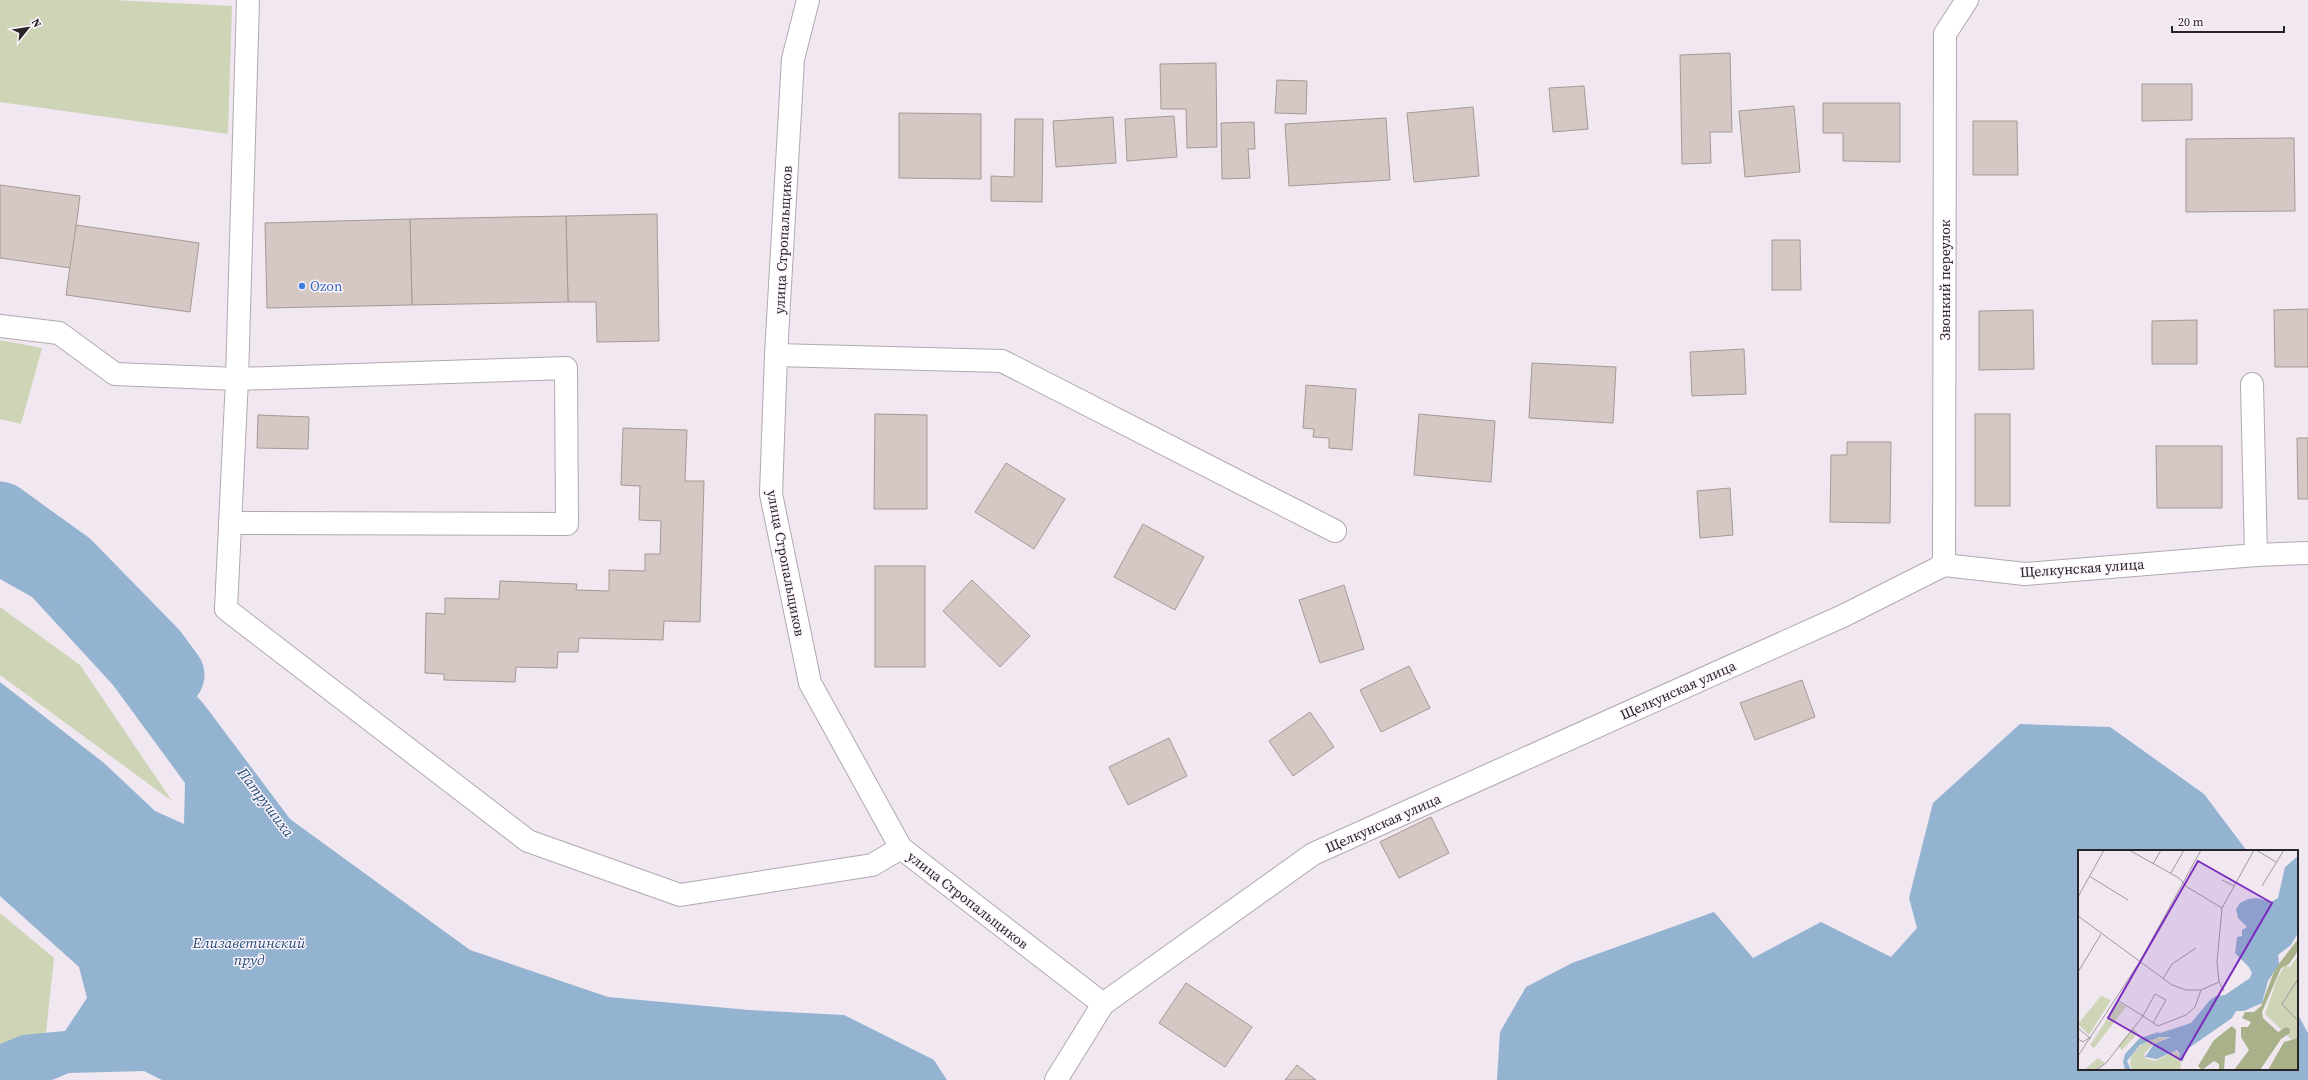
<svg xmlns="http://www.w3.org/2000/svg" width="2308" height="1080" font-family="'Source Serif 4',serif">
  <rect width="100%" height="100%" fill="#f0e7f0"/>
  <!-- green -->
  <g fill="#ced5b7">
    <path d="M0,0H113L232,6L228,134L0,102Z"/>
    <path d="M0,340L42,348L21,424L0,419Z"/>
    <path d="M0,607L80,665L172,801L0,675Z"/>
    <path d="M0,913L54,958L46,1033L0,1063Z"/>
  </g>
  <!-- water -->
  <g fill="#93b3d1">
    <path d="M0,515L50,548L139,635L203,703L290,819L470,950L608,997L749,1010L844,1015L934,1060L947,1080H162L144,1071L69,1073L52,1080H0V1044L22,1035L65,1031L87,998L79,967L0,896V682L104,763L155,811L184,824L185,783L113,685L32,597L0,579Z"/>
    <path d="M2020,724L2110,727L2204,794L2247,851H2079V1069H2297V1013L2308,1033V1080H1497L1500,1032L1526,987L1572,963L1714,912L1753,958L1821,922L1891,957L1917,928L1909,898L1933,803Z"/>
  </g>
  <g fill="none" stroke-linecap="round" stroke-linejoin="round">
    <!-- river -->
    <path stroke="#93b3d1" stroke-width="67" d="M0,515L68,564L154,652L171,675"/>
  </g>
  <!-- building -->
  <g fill="#d5c8c4" stroke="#a59995">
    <path d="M1730,53L1732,132H1710L1711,163L1682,164L1680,55Z"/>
    <path d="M1216,63L1217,147L1187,148L1186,109H1161L1160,64Z"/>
    <path d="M1277,80L1307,81L1306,114L1275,113Z"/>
    <path d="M2142,84H2192V120L2142,121Z"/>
    <path d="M1584,86L1588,129L1553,132L1549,88Z"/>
    <path d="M1823,103H1900V162L1843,161V133H1823Z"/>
    <path d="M1794,106L1800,172L1745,177L1739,111Z"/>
    <path d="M1473,107L1479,176L1414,182L1407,113Z"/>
    <path d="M899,113L981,114V179L899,178Z"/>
    <path d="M1174,116L1177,157L1127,161L1125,119Z"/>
    <path d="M1113,117L1116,163L1056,167L1053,121Z"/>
    <path d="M1386,118L1390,180L1289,186L1285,124Z"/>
    <path d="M1015,119H1043L1042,202L991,201V176L1014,177Z"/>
    <path d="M1973,121H2017L2018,175H1973Z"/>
    <path d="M1254,122L1255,149H1248L1250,178L1222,179L1221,123Z"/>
    <path d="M2294,138L2295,211L2186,212V139Z"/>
    <path d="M0,185L80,196L71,268L0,258Z"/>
    <path d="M657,214L659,341L597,342L596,302H568L566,216Z"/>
    <path d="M566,216L568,302L412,305L410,219Z"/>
    <path d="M410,219L412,305L267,308L265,223Z"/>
    <path d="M76,225L199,243L190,312L66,295Z"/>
    <path d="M1772,240H1800L1801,290H1772Z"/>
    <path d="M2308,309V367H2275L2274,310Z"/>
    <path d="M2033,310L2034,369L1979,370V311Z"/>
    <path d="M2197,320V364H2152V321Z"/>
    <path d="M1744,349L1746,394L1692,396L1690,352Z"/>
    <path d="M1532,363L1616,367L1613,423L1529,418Z"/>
    <path d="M1306,385L1356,389L1352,450L1329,448V438L1313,437L1314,429L1303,428Z"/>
    <path d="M875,414L927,415V509H874Z"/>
    <path d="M1419,414L1495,421L1491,482L1414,475Z"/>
    <rect x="1975" y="414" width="35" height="92"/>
    <path d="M258,415L309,417L308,449L257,448Z"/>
    <path d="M623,428L687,430L685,481H704L700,622L664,621L663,640L579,638L578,652H558L557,668L516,667L515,682L444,680V674L425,673L426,613L445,614V598L499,599L500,581L577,584L576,590L609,591V570L645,571V554H660L661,521L639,520L640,486L621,485Z"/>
    <path d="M2297,438H2308V499H2298Z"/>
    <path d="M1847,442H1891L1890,523L1830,522L1831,455H1847Z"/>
    <path d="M2156,446H2222V508H2157Z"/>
    <path d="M1006,463L1065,499L1034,549L975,512Z"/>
    <path d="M1730,488L1733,535L1700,538L1697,491Z"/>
    <path d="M1143,524L1204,557L1175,610L1114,577Z"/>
    <rect x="875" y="566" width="50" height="101"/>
    <path d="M972,580L1030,636L1000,667L943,611Z"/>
    <path d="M1344,585L1364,649L1320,663L1299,600Z"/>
    <path d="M1409,666L1430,708L1381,732L1360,690Z"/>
    <path d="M1802,680L1815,717L1755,740L1740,703Z"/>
    <path d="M1310,712L1334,747L1293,776L1269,741Z"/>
    <path d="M1169,738L1187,776L1128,805L1109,767Z"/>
    <path d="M1431,817L1449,853L1399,878L1380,842Z"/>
    <path d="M1186,983L1252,1027L1225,1067L1159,1023Z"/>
    <path d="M1297,1065L1316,1080H1285Z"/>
  </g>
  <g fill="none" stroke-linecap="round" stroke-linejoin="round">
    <!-- minor casing -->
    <g stroke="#b1a9b1" stroke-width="24">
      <g id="minor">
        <path d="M808,0L793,59L776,355L771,494L810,683L901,848L1103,1004"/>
        <path d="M0,326L59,333L115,374L237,379L226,609L528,841L680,895L872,865L901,848"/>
        <path d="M776,355L1002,361L1335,531"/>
        <path d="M2252,384L2256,555"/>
        <path d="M230,523L567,524L566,368L237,379L248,0"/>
        <path d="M1944,565L1945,34L1967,0"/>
        <path d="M1056,1080L1103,1004L1313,854L1845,615L1944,565L2025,574L2256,555L2308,553"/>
      </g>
    </g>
    <!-- minor -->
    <use href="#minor" stroke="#fff" stroke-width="22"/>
  </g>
  <!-- markers -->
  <circle fill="#3f7fe0" stroke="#fdf4fd" stroke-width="1.5" cx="302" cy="286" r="4"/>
  <g text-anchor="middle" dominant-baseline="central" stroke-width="3" stroke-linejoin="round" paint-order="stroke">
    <!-- street labels -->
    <g font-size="14" fill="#272327" stroke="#fdf4fd">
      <text transform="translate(783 240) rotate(-87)">улица Стропальщиков</text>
      <text transform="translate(1945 280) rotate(-90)">Звонкий переулок</text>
      <text transform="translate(786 563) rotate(79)">улица Стропальщиков</text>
      <text transform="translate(2082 568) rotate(-4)">Щелкунская улица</text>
      <text transform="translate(1678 690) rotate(-24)">Щелкунская улица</text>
      <text transform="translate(1383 823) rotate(-24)">Щелкунская улица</text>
      <text transform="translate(968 900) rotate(38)">улица Стропальщиков</text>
    </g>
    <!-- shop labels -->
    <g font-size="14" fill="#366cbe" stroke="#fdf4fd" text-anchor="start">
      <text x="310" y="286">Ozon</text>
    </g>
    <!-- water labels -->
    <g font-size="15" font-style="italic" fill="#1f4e77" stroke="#fdf4fd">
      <text transform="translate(266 802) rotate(53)">Патрушиха</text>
      <text x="249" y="942">Елизаветинский<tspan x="249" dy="17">пруд</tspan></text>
    </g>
  </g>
  <!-- overview -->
  <g transform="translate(2078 850)">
    <rect width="220" height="220" fill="#f0e7f0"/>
    <path d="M220,106V196L187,164L199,129L207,115L212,117ZM23,146L33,150L11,185L0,174ZM40,152L48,157L16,198L12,195ZM55,178L60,183L44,200L40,196ZM91,187L74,195L66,204L67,208L77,211L97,201L102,205L103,220H55L52,215L53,206L63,195L78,188ZM20,208L27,213L18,220H6Z" fill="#ced5b7"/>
    <path d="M220,89V101L211,114L203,118L184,162L185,168L200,182L208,177L212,179V183L203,189L182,220H156L171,200L163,187V177H170L173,172L164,168L167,162H176L183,156L197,119ZM154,176L158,180L157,203L147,206L146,220H141V214L136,211L124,220L120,216L136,190ZM220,188V220H190L206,192Z" fill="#a8b189"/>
    <path d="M220,6V83L213,95L200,105L201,114L190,131L184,153L166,161H158L154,168L108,200L105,211L101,209L102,204L99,200L79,209L67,207L76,194L93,187H81L62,195L49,211L53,220H47L45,212L47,204L61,190L113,173L132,150L138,146L147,145L172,128L174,123L171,117L157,103L159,87L164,86V80L169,77L160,68L158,59L162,53L170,49L179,48L193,52L200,48L207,17Z" fill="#93b3d1"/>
    <path fill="none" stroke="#93b3d1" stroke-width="2" d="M48,205L62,189L81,183"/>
    <path fill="none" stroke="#a099a0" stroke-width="1" d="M51,0L101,28L109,37L144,58M178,0L198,12M75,14L83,0M93,23L106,0M11,26L50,50M144,30L156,36M184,36L206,0M0,47L26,0M0,66L94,135L108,140H123L141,132M0,122L23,84M85,129L94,114L118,98M220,129L204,154L220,171M146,141L141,132L139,112L144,58L176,0M39,150L65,166L77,144L88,150L75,173M0,178L13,189M0,189L5,192L11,188M0,206L61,113L123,0M18,220L28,213L65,166L80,176L108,165L117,157L123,140"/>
    <path fill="#7b2cbf" fill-opacity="0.15" stroke="#7b2cbf" stroke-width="2" d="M120,11L194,53L103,210L30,168Z"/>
    <rect width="220" height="220" fill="none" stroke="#272327" stroke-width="2"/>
  </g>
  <!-- north arrow -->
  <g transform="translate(28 28) rotate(60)" stroke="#fdf4fd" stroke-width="3" paint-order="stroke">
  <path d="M0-3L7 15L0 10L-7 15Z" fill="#272327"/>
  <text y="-6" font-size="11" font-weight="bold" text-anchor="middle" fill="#272327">N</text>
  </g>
  <!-- scale -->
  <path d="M2172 26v6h112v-6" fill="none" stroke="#272327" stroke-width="2"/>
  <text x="2178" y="26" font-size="12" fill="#272327" stroke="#fdf4fd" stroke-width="3" paint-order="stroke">20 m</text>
</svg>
